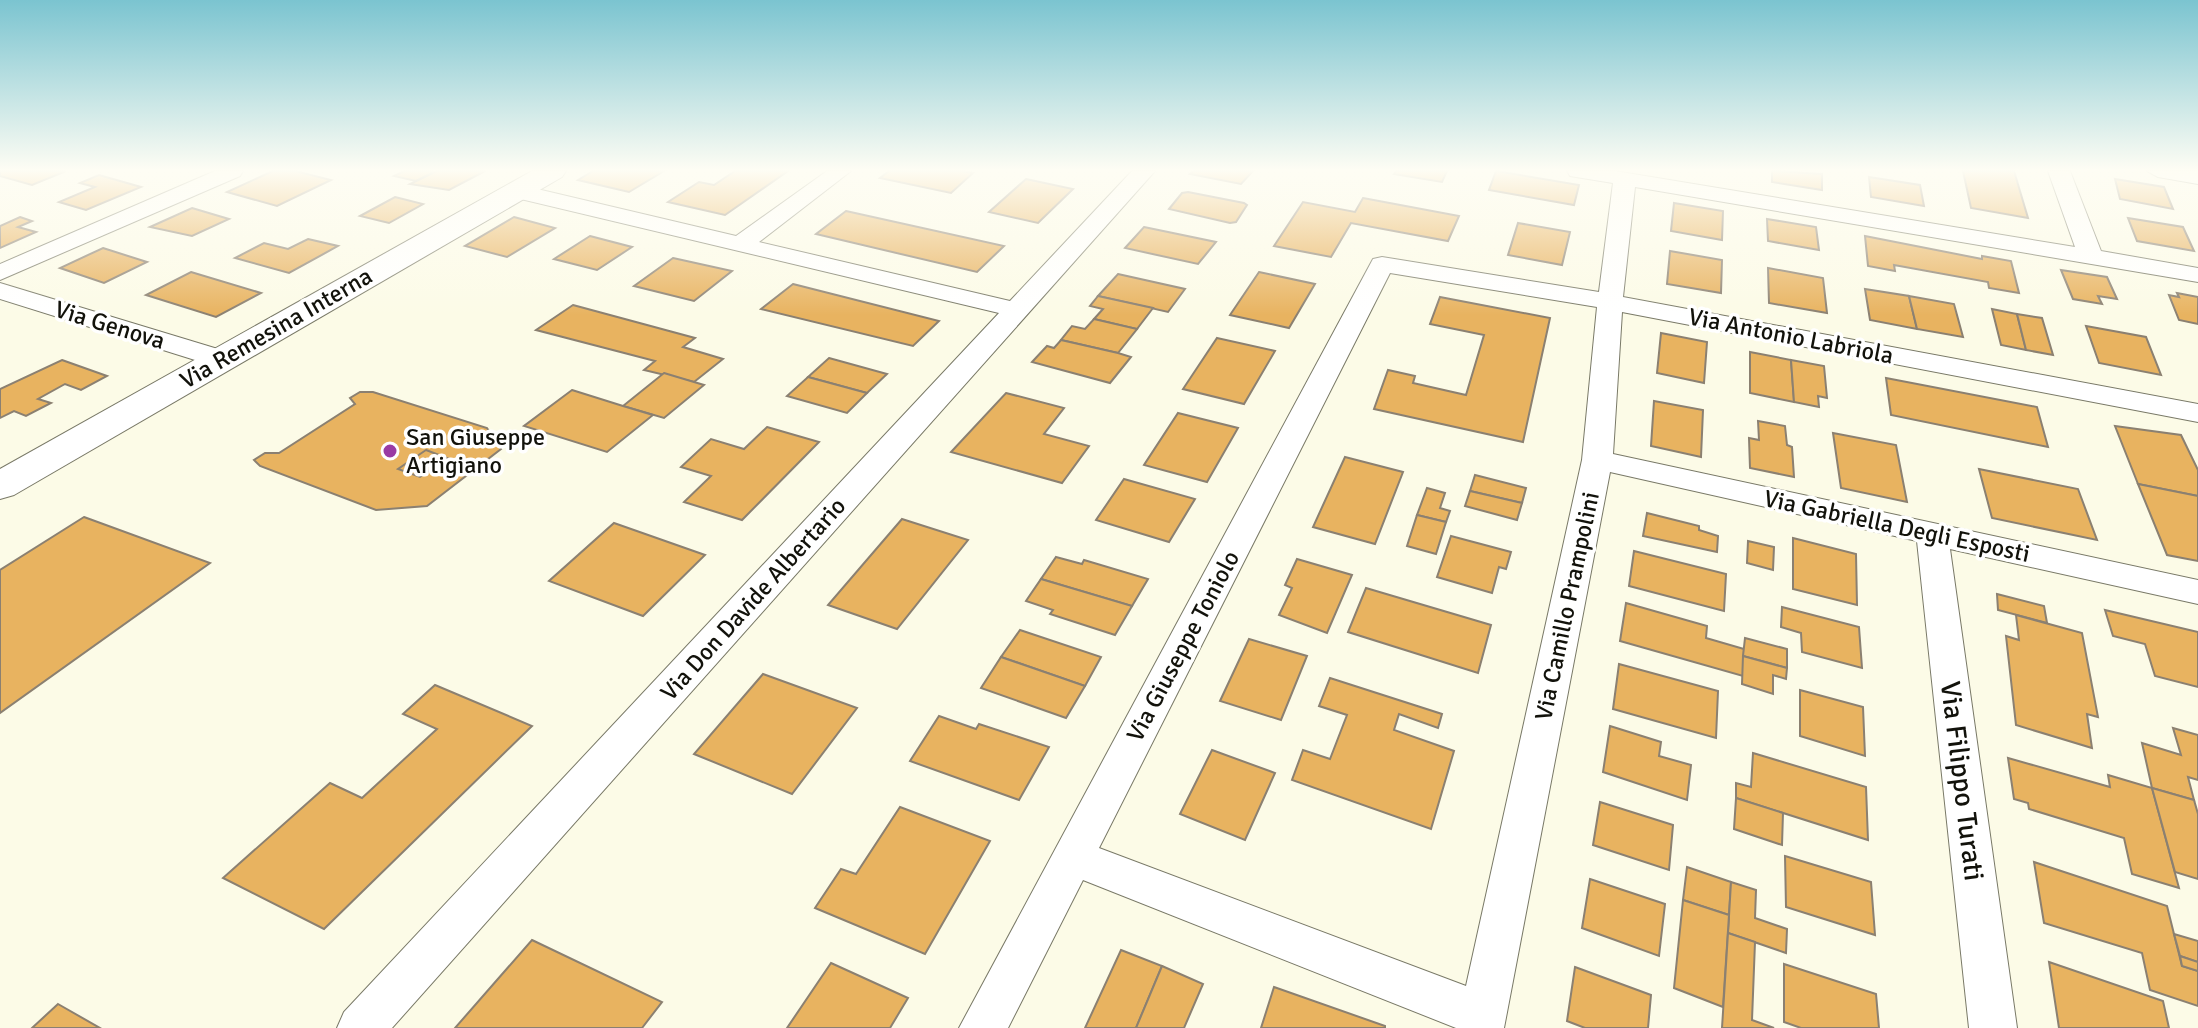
<svg xmlns="http://www.w3.org/2000/svg" width="2198" height="1028" font-family="Signika,sans-serif">
  <rect width="100%" height="100%" fill="#fcfbe7"/>
  <!-- building -->
  <g fill="#e8b360" stroke="#8b8071" stroke-width="2">
    <path d="M0,171H66L32,185L0,176Z"/>
    <path d="M273,171H295L331,180L277,206L227,192Z"/>
    <path d="M404,171H430L434,172L416,181L394,176Z"/>
    <path d="M485,171L449,190L410,184L437,171Z"/>
    <path d="M593,171H664L629,192L578,180Z"/>
    <path d="M735,171H788L725,215L668,202L699,182L714,185Z"/>
    <path d="M889,171H961L973,173L951,193L880,178Z"/>
    <path d="M1194,171H1253L1241,184L1190,174Z"/>
    <path d="M1396,171H1447L1442,182L1394,174Z"/>
    <path d="M1496,171L1579,185L1574,205L1489,190Z"/>
    <path d="M1772,171L1822,174V190L1772,182Z"/>
    <path d="M1963,171H2014L2028,218L1971,208Z"/>
    <path d="M99,175L141,187L86,210L59,202L95,187L80,183Z"/>
    <path d="M1869,177L1920,185L1924,206L1871,197Z"/>
    <path d="M1026,179L1073,189L1038,223L989,212Z"/>
    <path d="M2115,179L2164,187L2173,209L2120,199Z"/>
    <path d="M1188,192L1244,203L1247,205L1236,222L1230,223L1169,209L1182,193Z"/>
    <path d="M395,197L423,204L389,223L360,216Z"/>
    <path d="M1363,198L1459,216L1448,241L1351,223L1331,257L1274,246L1303,202L1355,212Z"/>
    <path d="M1674,203L1723,211L1722,240L1671,231Z"/>
    <path d="M192,208L229,219L192,236L150,227Z"/>
    <path d="M846,211L1004,246L977,272L816,234Z"/>
    <path d="M20,217L32,221L18,227L36,232L0,248V226Z"/>
    <path d="M514,217L555,228L507,257L465,246Z"/>
    <path d="M2128,218L2183,227L2194,251L2137,241Z"/>
    <path d="M1767,219L1816,227L1819,250L1768,241Z"/>
    <path d="M1518,223L1570,232L1562,265L1508,255Z"/>
    <path d="M1144,227L1216,242L1198,264L1125,248Z"/>
    <path d="M590,236L632,247L597,270L554,259Z"/>
    <path d="M1865,236L1982,259V256L2011,261L2019,293L1989,288L1988,282L1894,265L1895,271L1868,266Z"/>
    <path d="M308,239L338,246L289,273L235,258L264,243L288,249Z"/>
    <path d="M103,248L147,262L104,283L60,268Z"/>
    <path d="M1670,251L1722,260L1721,293L1667,284Z"/>
    <path d="M673,258L732,271L694,301L634,286Z"/>
    <path d="M1768,268L1823,278L1827,313L1769,303Z"/>
    <path d="M2061,270L2107,277L2117,299L2098,296L2102,304L2073,299Z"/>
    <path d="M191,272L261,293L216,317L146,295Z"/>
    <path d="M1259,272L1315,284L1289,328L1230,315Z"/>
    <path d="M1118,274L1185,289L1168,312L1098,296Z"/>
    <path d="M793,284L939,321L913,346L761,309Z"/>
    <path d="M1865,289L1909,296L1917,329L1870,320Z"/>
    <path d="M2177,293L2198,297V324L2179,320L2169,295L2179,297Z"/>
    <path d="M1098,296L1153,308L1137,329L1094,319L1103,309L1090,306Z"/>
    <path d="M1909,296L1954,304L1963,337L1917,329Z"/>
    <path d="M1440,297L1550,318L1523,442L1374,409L1388,370L1415,376L1413,383L1466,395L1484,335L1430,324Z"/>
    <path d="M573,305L695,338L683,347L723,359L694,382L644,370L655,361L536,330Z"/>
    <path d="M1992,309L2017,314L2026,350L2001,345Z"/>
    <path d="M2017,314L2042,318L2053,355L2026,350Z"/>
    <path d="M1094,319L1137,329L1118,353L1061,340L1072,326L1085,329Z"/>
    <path d="M2086,326L2146,337L2161,375L2099,363Z"/>
    <path d="M1661,333L1707,342L1704,383L1657,373Z"/>
    <path d="M1217,338L1275,351L1244,404L1183,389Z"/>
    <path d="M1061,340L1118,353L1131,357L1110,383L1032,362L1047,346L1054,348Z"/>
    <path d="M1750,352L1791,360L1794,402L1750,393Z"/>
    <path d="M829,358L887,374L867,393L808,377Z"/>
    <path d="M62,360L107,376L81,390L65,384L38,399L51,403L26,416L14,411L0,418V389Z"/>
    <path d="M1791,360L1824,366L1827,398L1818,396L1819,407L1794,402Z"/>
    <path d="M664,373L704,385L664,418L623,406Z"/>
    <path d="M808,377L867,393L847,413L787,396Z"/>
    <path d="M1886,378L2037,407L2048,447L1891,415Z"/>
    <path d="M572,390L623,406L653,415L607,452L524,426Z"/>
    <path d="M360,392H373L487,428L501,449L427,506L376,510L260,466L254,460L265,453H279L355,404L350,398Z"/>
    <path d="M1006,393L1064,408L1044,434L1089,446L1062,483L951,452Z"/>
    <path d="M1654,401L1703,410L1701,457L1651,446Z"/>
    <path d="M1178,413L1238,428L1207,482L1144,465Z"/>
    <path d="M1758,421L1785,426L1787,445L1792,447L1794,477L1750,468L1749,438L1759,440Z"/>
    <path d="M2115,426L2181,435L2198,470V496L2138,484Z"/>
    <path d="M767,427L819,442L742,520L684,502L711,476L681,467L711,439L744,449Z"/>
    <path d="M1833,433L1896,445L1907,502L1841,488Z"/>
    <path d="M426,450L447,458L420,477L398,469Z"/>
    <path d="M1345,457L1403,472L1375,544L1313,527Z"/>
    <path d="M1979,469L2078,489L2097,540L1992,518Z"/>
    <path d="M1475,475L1526,488L1522,503L1470,491Z"/>
    <path d="M1124,479L1195,499L1169,542L1096,520Z"/>
    <path d="M2138,484L2198,496V561L2167,555Z"/>
    <path d="M1427,488L1445,493L1440,508L1450,511L1446,522L1417,515Z"/>
    <path d="M1470,491L1522,503L1517,520L1465,506Z"/>
    <path d="M1647,513L1699,526V530L1718,536L1717,552L1643,536Z"/>
    <path d="M1417,515L1446,522L1436,554L1407,546Z"/>
    <path d="M84,517L210,563L0,713V570Z"/>
    <path d="M902,519L968,540L897,629L828,605Z"/>
    <path d="M614,523L705,555L643,616L549,581Z"/>
    <path d="M1451,536L1511,552L1506,569L1499,567L1492,593L1437,577Z"/>
    <path d="M1793,538L1856,554L1857,605L1793,589Z"/>
    <path d="M1748,541L1774,547L1773,570L1747,563Z"/>
    <path d="M1634,551L1726,574L1724,611L1629,586Z"/>
    <path d="M1056,557L1082,564L1084,560L1148,579L1132,606L1041,579Z"/>
    <path d="M1297,559L1352,575L1327,633L1279,615L1292,588L1285,585Z"/>
    <path d="M1041,579L1132,606L1115,635L1050,614L1053,610L1026,601Z"/>
    <path d="M1366,588L1491,625L1478,673L1348,632Z"/>
    <path d="M1997,594L2044,606L2047,623L1998,610Z"/>
    <path d="M1626,603L1707,626L1706,638L1744,649L1743,676L1620,641Z"/>
    <path d="M1782,607L1859,627L1862,668L1802,652L1801,633L1781,627Z"/>
    <path d="M2105,610L2198,632V687L2155,676L2145,644L2113,636Z"/>
    <path d="M2016,615L2082,633L2098,717L2087,714L2092,748L2016,725L2006,636L2019,640Z"/>
    <path d="M1020,630L1101,657L1085,686L1001,657Z"/>
    <path d="M1745,638L1787,649V668L1743,656Z"/>
    <path d="M1249,639L1307,656L1281,720L1220,701Z"/>
    <path d="M1743,656L1787,668L1786,679L1773,675V694L1742,684Z"/>
    <path d="M1001,657L1085,686L1066,718L981,688Z"/>
    <path d="M1619,664L1718,691L1716,738L1613,709Z"/>
    <path d="M763,674L857,708L792,794L694,754Z"/>
    <path d="M1330,678L1442,714L1438,728L1399,714L1394,730L1454,751L1431,829L1292,780L1303,750L1330,759L1347,715L1319,706Z"/>
    <path d="M435,685L532,726L324,929L223,878L330,783L362,798L437,729L403,714Z"/>
    <path d="M1800,690L1863,707L1865,756L1800,736Z"/>
    <path d="M939,716L976,729L979,724L1049,747L1019,800L910,761Z"/>
    <path d="M1610,726L1661,742L1659,756L1691,765L1687,800L1603,772Z"/>
    <path d="M2173,728L2198,735V780L2188,777L2194,800L2152,788L2142,743L2181,755Z"/>
    <path d="M1212,750L1275,773L1245,840L1180,814Z"/>
    <path d="M1753,753L1866,787L1868,840L1736,798V783L1751,787Z"/>
    <path d="M2008,758L2110,787L2108,775L2152,788L2179,888L2132,874L2124,838L2029,809L2028,803L2014,799Z"/>
    <path d="M2152,788L2194,800L2198,814V879L2175,872Z"/>
    <path d="M1736,798L1783,813L1782,845L1734,829Z"/>
    <path d="M1600,802L1673,825L1669,870L1593,845Z"/>
    <path d="M900,807L990,841L925,954L815,908L841,869L856,874Z"/>
    <path d="M1785,856L1871,882L1875,935L1786,907Z"/>
    <path d="M2034,862L2167,906L2182,966L2198,971V1006L2150,990L2142,953L2044,923Z"/>
    <path d="M1687,867L1731,882L1729,915L1683,900Z"/>
    <path d="M1590,879L1665,904L1659,956L1582,928Z"/>
    <path d="M1731,882L1756,890L1755,918L1787,929L1786,953L1728,933Z"/>
    <path d="M1683,900L1729,915L1723,1007L1674,988Z"/>
    <path d="M1728,933L1755,942L1752,1020L1774,1028H1722Z"/>
    <path d="M2174,934L2198,941V962L2180,956Z"/>
    <path d="M532,940L662,1002L642,1028H455Z"/>
    <path d="M1121,950L1162,966L1136,1028H1085Z"/>
    <path d="M2180,956L2198,962V971L2182,966Z"/>
    <path d="M2049,962L2163,1001L2169,1028H2059Z"/>
    <path d="M831,963L908,998L890,1028H787Z"/>
    <path d="M1784,964L1876,994L1879,1028H1801L1784,1022Z"/>
    <path d="M1162,966L1203,984L1184,1028H1136Z"/>
    <path d="M1575,967L1651,995L1648,1028H1585L1567,1021Z"/>
    <path d="M1274,987L1385,1026V1028H1261Z"/>
    <path d="M58,1004L100,1028H32Z"/>
  </g>
  <g fill="none" stroke-linecap="round" stroke-linejoin="round">
    <!-- minor casing -->
    <g stroke="#797967" stroke-width="2">
      <g id="minor">
        <path d="M215,171H243L240,176L0,280V264Z"/>
        <path d="M827,171H851L759,242L1010,301L1132,171H1155L392,1028H337L344,1012L999,313L508,196L505,191L516,184L736,236Z"/>
        <path d="M1567,171H1615L2075,247L2048,171H2070L2101,251L2198,268V282L1635,187L1623,297L2198,404V422L1622,312L1613,454L2198,580V604L1950,549L2017,1028H1969L1917,541L1610,472L1504,1028H1456L1083,880L1008,1028H959L1373,259L1382,257L1599,292L1613,183L1570,176ZM1390,273L1597,307L1582,460L1466,986L1099,848Z"/>
        <path d="M2147,171H2198V184L2158,177Z"/>
        <path d="M0,283L231,353L235,359L231,365H211L0,299Z"/>
      </g>
    </g>
    <!-- tertiary casing -->
    <g stroke="#797967" stroke-width="2">
      <path id="tertiary" d="M532,171H566L562,177L14,495L0,499V469Z"/>
    </g>
    <!-- minor -->
    <use href="#minor" fill="#fff" fill-rule="evenodd"/>
    <!-- tertiary -->
    <use href="#tertiary" fill="#fff" fill-rule="evenodd"/>
  </g>
  <!-- sky -->
  <linearGradient id="sky" x2="0" y2="1"><stop stop-color="#7bc4d0"/><stop offset="0.54" stop-color="#fefdf4"/><stop offset="1" stop-color="#fefdf4" stop-opacity="0"/></linearGradient>
  <rect width="2198" height="315" fill="url(#sky)"/>
  <!-- markers -->
  <circle fill="#9a3ba3" stroke="#fff" stroke-width="3" cx="390" cy="451" r="8"/>
  <g text-anchor="middle" dominant-baseline="central" stroke-width="7" stroke-linejoin="round" paint-order="stroke">
    <!-- street labels -->
    <g font-size="24" fill="#12120b" stroke="#fff">
      <text transform="translate(110 325) rotate(17)">Via Genova</text>
      <text transform="translate(276 328) rotate(-30)">Via Remesina Interna</text>
      <text transform="translate(1791 336) rotate(11)">Via Antonio Labriola</text>
      <text transform="translate(1897 526) rotate(12)">Via Gabriella Degli Esposti</text>
      <text transform="translate(753 599) rotate(-48)">Via Don Davide Albertario</text>
      <text transform="translate(1567 606) rotate(-78)">Via Camillo Prampolini</text>
      <text transform="translate(1183 646) rotate(-62)">Via Giuseppe Toniolo</text>
    </g>
    <!-- poi labels -->
    <g font-size="24" fill="#12120b" stroke="#fff" text-anchor="start">
      <text x="406" y="437">San Giuseppe<tspan x="406" dy="28">Artigiano</tspan></text>
    </g>
    <!-- near-street labels -->
    <g font-size="28" fill="#12120b" stroke="#fff">
      <text transform="translate(1962 781) rotate(83)">Via Filippo Turati</text>
    </g>
  </g>
</svg>
